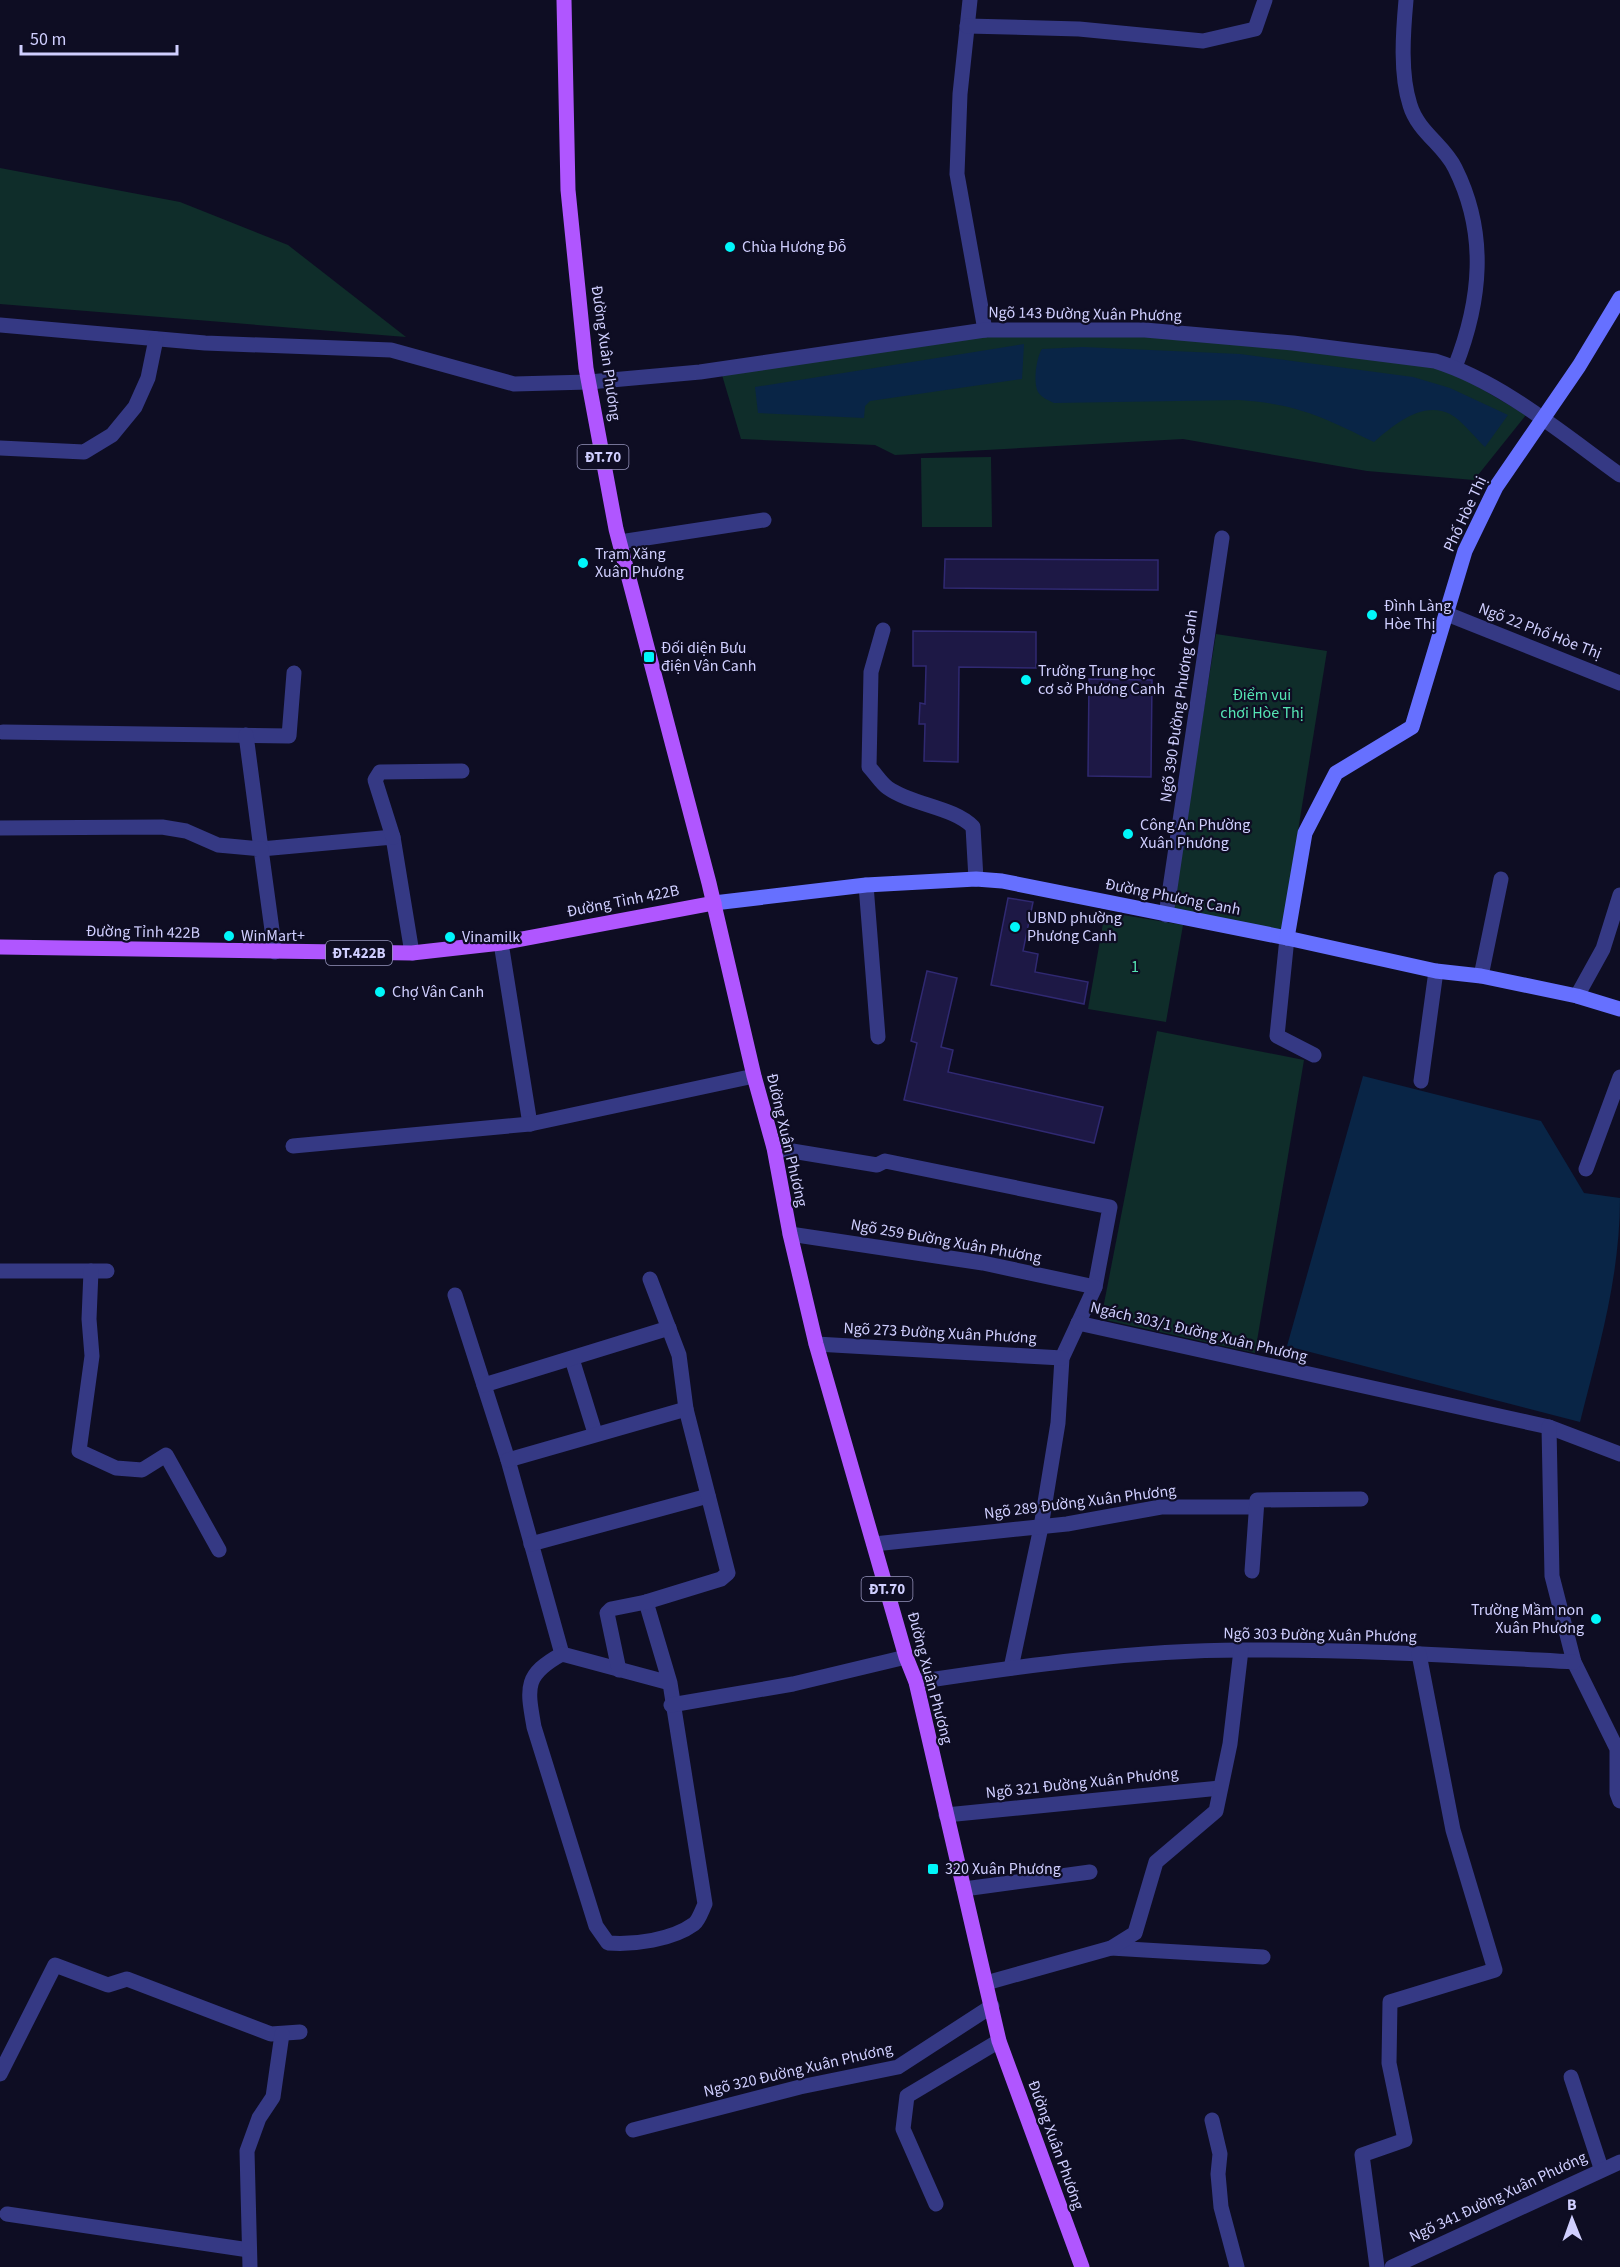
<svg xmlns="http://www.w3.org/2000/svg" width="1620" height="2267" font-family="'Source Sans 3',sans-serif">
  <rect width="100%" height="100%" fill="#0e0d23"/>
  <!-- green -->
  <g fill="#0f2d2a">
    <path d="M0,168L180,202L288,245L406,337L0,304Z"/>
    <path d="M1145,331L1446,368L1526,415L1474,480L1367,471L1183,439L895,455L875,445L741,439L722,375L983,335Z"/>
    <path d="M991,457L992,527H922L921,458Z"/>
    <path d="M1216,634L1327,651L1282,930L1171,912Z"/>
    <path d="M1105,912L1183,925L1166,1022L1088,1009Z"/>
    <path d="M1157,1031L1304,1060L1255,1353L1101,1319Z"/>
  </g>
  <!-- water -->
  <g fill="#092546">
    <path d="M1024,344L1022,379L870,401L865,406L864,418L758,413L755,387Z"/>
    <path d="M1083,347L1240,354L1413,377L1450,388L1508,415L1485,447C1474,437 1463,421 1450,414C1423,400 1393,425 1374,442C1323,417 1297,404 1239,400L1054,403C1048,400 1042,398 1038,392C1033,383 1036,358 1042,349Z"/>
    <path d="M1363,1076L1541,1121L1584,1193L1620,1198C1620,1277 1599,1347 1580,1422L1287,1346Z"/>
  </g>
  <!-- building -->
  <g fill="#1d1845" stroke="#302972" stroke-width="1.5">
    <path d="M945,559L1158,560V590L944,588Z"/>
    <path d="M913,631L1036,632V668L959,667L958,762L924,761L925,724H919L920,703L925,704L926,666H913Z"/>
    <path d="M1089,679L1152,680L1151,777L1088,776Z"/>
    <path d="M1008,898L1033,902L1023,951L1038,954L1035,972L1088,982L1084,1004L991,985Z"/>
    <path d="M927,971L957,978L941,1047L953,1050L948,1072L1103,1107L1094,1143L904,1100L917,1043L911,1041Z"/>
  </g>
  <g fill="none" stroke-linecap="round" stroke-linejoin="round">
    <!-- street -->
    <g stroke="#353984" stroke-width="15">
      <path d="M970,0L960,94L957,174L985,330"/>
      <path d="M1406,0C1403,33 1400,74 1410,105C1418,132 1444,145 1455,168C1488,234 1481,301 1455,367"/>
      <path d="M967,26L1079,29L1203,41L1255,29L1265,0"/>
      <path d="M0,325L205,343L391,350L514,384L589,382L700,372L985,330H1145L1293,343L1435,361C1502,382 1563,434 1620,475"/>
      <path d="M0,448L84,452L112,435L135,407L148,378L156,339"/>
      <path d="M620,542L764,520"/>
      <path d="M1447,614L1620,683"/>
      <path d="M883,630L871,672L869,767C875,773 881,783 888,788C912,805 954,807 973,827L976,879"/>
      <path d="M3,732L289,736L294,673"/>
      <path d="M246,735L261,849L393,837L412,953"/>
      <path d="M0,828L162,827L186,831L218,845L261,849L275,952"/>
      <path d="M393,837L375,780L380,772L462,771"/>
      <path d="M866,885L878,1037"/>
      <path d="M1166,915L1222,538"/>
      <path d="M1287,938L1277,1036L1314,1055"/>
      <path d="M501,943L530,1124"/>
      <path d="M1481,976L1501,879"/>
      <path d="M1577,996L1603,949L1620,895"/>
      <path d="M1421,1081L1436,971"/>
      <path d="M293,1146L530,1124L754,1076"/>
      <path d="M774,1148L877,1165L885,1161L1110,1207L1095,1287L1062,1358L1058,1423L1041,1527L1011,1668"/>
      <path d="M1586,1169L1620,1077"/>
      <path d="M790,1234L983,1263L1095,1287"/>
      <path d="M0,1271H107"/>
      <path d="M91,1271L89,1319L92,1356L79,1451L116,1468L142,1470L166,1455L219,1550"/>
      <path d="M455,1295L508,1460L562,1654"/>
      <path d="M1078,1323L1549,1427L1620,1454"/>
      <path d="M816,1344L1062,1358"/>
      <path d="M572,1359L595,1433"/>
      <path d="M484,1385L669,1328"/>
      <path d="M1549,1427L1552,1576L1574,1662L1617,1749V1793L1620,1801"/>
      <path d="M508,1460L686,1409"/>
      <path d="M531,1544L708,1496"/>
      <path d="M874,1544L1067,1524L1161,1507H1256"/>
      <path d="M1252,1571L1257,1500L1361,1499"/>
      <path d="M646,1602L670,1683L705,1904C702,1910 699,1920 694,1924C672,1940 634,1945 608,1943L596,1926L534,1727C527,1687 524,1675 562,1654L670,1683"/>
      <path d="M619,1670L607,1613L611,1609L646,1602L721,1579L728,1573L686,1409L679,1355L650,1279"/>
      <path d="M916,1682C1021,1666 1136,1650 1242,1650C1353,1649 1464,1656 1574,1662"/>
      <path d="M671,1705L793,1684L906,1657"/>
      <path d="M946,1815L1220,1788"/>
      <path d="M964,1889L1090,1872"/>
      <path d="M1111,1948L1263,1957"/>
      <path d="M986,1983L1111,1948L1135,1933L1156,1862L1216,1811L1230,1744L1241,1650"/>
      <path d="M0,2074L55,1965L108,1985L127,1979L271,2034L300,2032"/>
      <path d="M1571,2077L1601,2168"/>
      <path d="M1212,2120L1220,2154L1218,2174L1221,2207L1237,2267"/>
      <path d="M633,2130L800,2087L898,2067L992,2006"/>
      <path d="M936,2204L903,2129L907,2096L999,2041"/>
      <path d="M7,2214L249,2250"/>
      <path d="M250,2267L247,2151L259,2118L273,2097L282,2034"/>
      <path d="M1377,2267L1362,2155L1405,2140L1389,2063L1390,2002L1495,1970L1453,1830L1419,1654"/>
      <path d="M1392,2267L1620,2162"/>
    </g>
    <!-- secondary -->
    <g stroke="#6670ff" stroke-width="15">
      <path d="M714,903L866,885L976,879L1002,881L1287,938L1436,971L1481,976L1577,996L1620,1009"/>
      <path d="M1287,938L1305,833L1336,773L1412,727L1465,551L1496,487L1579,366L1620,298"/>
    </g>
    <!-- primary -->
    <g stroke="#b056ff" stroke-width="15">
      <path d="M564,0L568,190L586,368L616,529L709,883L754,1076L774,1148L790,1234L816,1344L906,1657L916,1682L999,2041L1082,2267"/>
      <path d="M0,947L412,953L501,943L714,903"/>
    </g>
  </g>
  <!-- markers -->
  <g fill="#00f7fa" stroke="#0e0d23" stroke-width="2">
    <circle cx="730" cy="247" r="6"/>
    <circle cx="583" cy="563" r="6"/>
    <circle cx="1372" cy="615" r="6"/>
    <rect x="643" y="651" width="12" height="12" rx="3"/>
    <circle cx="1026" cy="680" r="6"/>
    <circle cx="1128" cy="834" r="6"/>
    <circle cx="1015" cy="927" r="6"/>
    <circle cx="229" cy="936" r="6"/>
    <circle cx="450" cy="937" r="6"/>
    <circle cx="380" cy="992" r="6"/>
    <circle cx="1596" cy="1619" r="6"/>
    <rect x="927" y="1863" width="12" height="12" rx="3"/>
  </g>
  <g text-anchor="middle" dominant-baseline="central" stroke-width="4.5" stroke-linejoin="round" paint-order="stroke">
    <!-- shield labels -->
    <g fill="#0e0d23" stroke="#9695bd" stroke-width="1.5">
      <rect x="577.5" y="445" width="51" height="24" rx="4.5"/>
      <rect x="326" y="941" width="66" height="24" rx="4.5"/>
      <rect x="861.5" y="1577" width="51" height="24" rx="4.5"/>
    </g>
    <g font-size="15" font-weight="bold" fill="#d0cfff">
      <text x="603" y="457">ĐT.70</text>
      <text x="359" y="953">ĐT.422B</text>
      <text x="887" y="1589">ĐT.70</text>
    </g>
    <!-- poi labels -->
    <g font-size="16" fill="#d0cfff" stroke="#0e0d23" text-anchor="start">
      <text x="742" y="247">Chùa Hương Đỗ</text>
      <text x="595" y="554">Trạm Xăng<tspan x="595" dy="18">Xuân Phương</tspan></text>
      <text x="1384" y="606">Đình Làng<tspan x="1384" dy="18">Hòe Thị</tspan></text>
      <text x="661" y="648">Đối diện Bưu<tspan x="661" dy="18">điện Vân Canh</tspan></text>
      <text x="1038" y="671">Trường Trung học<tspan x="1038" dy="18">cơ sở Phương Canh</tspan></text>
      <text x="1140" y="825">Công An Phường<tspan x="1140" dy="18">Xuân Phương</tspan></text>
      <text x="1027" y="918">UBND phường<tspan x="1027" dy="18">Phương Canh</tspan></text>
      <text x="241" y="936">WinMart+</text>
      <text x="462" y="937">Vinamilk</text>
      <text x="392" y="992">Chợ Vân Canh</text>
      <text x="1584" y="1610" text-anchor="end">Trường Mầm non<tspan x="1584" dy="18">Xuân Phương</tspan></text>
      <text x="945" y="1869">320 Xuân Phương</text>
    </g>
    <!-- street labels -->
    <g font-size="16" fill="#d0cfff" stroke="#0e0d23">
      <text transform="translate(1085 314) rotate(1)">Ngõ 143 Đường Xuân Phương</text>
      <text transform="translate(606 353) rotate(82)">Đường Xuân Phương</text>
      <text transform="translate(1465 514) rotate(-65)">Phố Hòe Thị</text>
      <text transform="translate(1540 631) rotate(21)">Ngõ 22 Phố Hòe Thị</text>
      <text transform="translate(1179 706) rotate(-82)">Ngõ 390 Đường Phương Canh</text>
      <text transform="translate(1173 897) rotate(11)">Đường Phương Canh</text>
      <text transform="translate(623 901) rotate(-11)">Đường Tỉnh 422B</text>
      <text transform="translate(143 932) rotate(1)">Đường Tỉnh 422B</text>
      <text transform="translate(787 1140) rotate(77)">Đường Xuân Phương</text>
      <text transform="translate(946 1241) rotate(10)">Ngõ 259 Đường Xuân Phương</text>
      <text transform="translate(1199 1332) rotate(13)">Ngách 303/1 Đường Xuân Phương</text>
      <text transform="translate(940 1333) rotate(3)">Ngõ 273 Đường Xuân Phương</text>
      <text transform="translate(1080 1502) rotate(-7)">Ngõ 289 Đường Xuân Phương</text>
      <text transform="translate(1320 1635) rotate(1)">Ngõ 303 Đường Xuân Phương</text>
      <text transform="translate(930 1678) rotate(75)">Đường Xuân Phương</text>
      <text transform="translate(1082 1783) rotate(-6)">Ngõ 321 Đường Xuân Phương</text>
      <text transform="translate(798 2070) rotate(-13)">Ngõ 320 Đường Xuân Phương</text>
      <text transform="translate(1056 2145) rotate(70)">Đường Xuân Phương</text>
      <text transform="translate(1498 2197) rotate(-25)">Ngõ 341 Đường Xuân Phương</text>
    </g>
    <!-- park labels -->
    <g font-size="16" fill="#55e5b4" stroke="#0e0d23">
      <text x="1262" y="695">Điểm vui<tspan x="1262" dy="18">chơi Hòe Thị</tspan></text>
      <text x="1135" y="967">1</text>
    </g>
  </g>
  <!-- north arrow -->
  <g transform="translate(1572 2219) rotate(359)" stroke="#0e0d23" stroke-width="4.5" paint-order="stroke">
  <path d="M0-4.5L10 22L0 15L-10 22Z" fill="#d0cfff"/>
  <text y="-9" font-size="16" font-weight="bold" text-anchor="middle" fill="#d0cfff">B</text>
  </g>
  <!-- scale -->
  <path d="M21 45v9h156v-9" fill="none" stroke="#d0cfff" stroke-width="3"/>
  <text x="30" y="45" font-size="18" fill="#d0cfff" stroke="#0e0d23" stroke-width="4.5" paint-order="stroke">50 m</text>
</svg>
